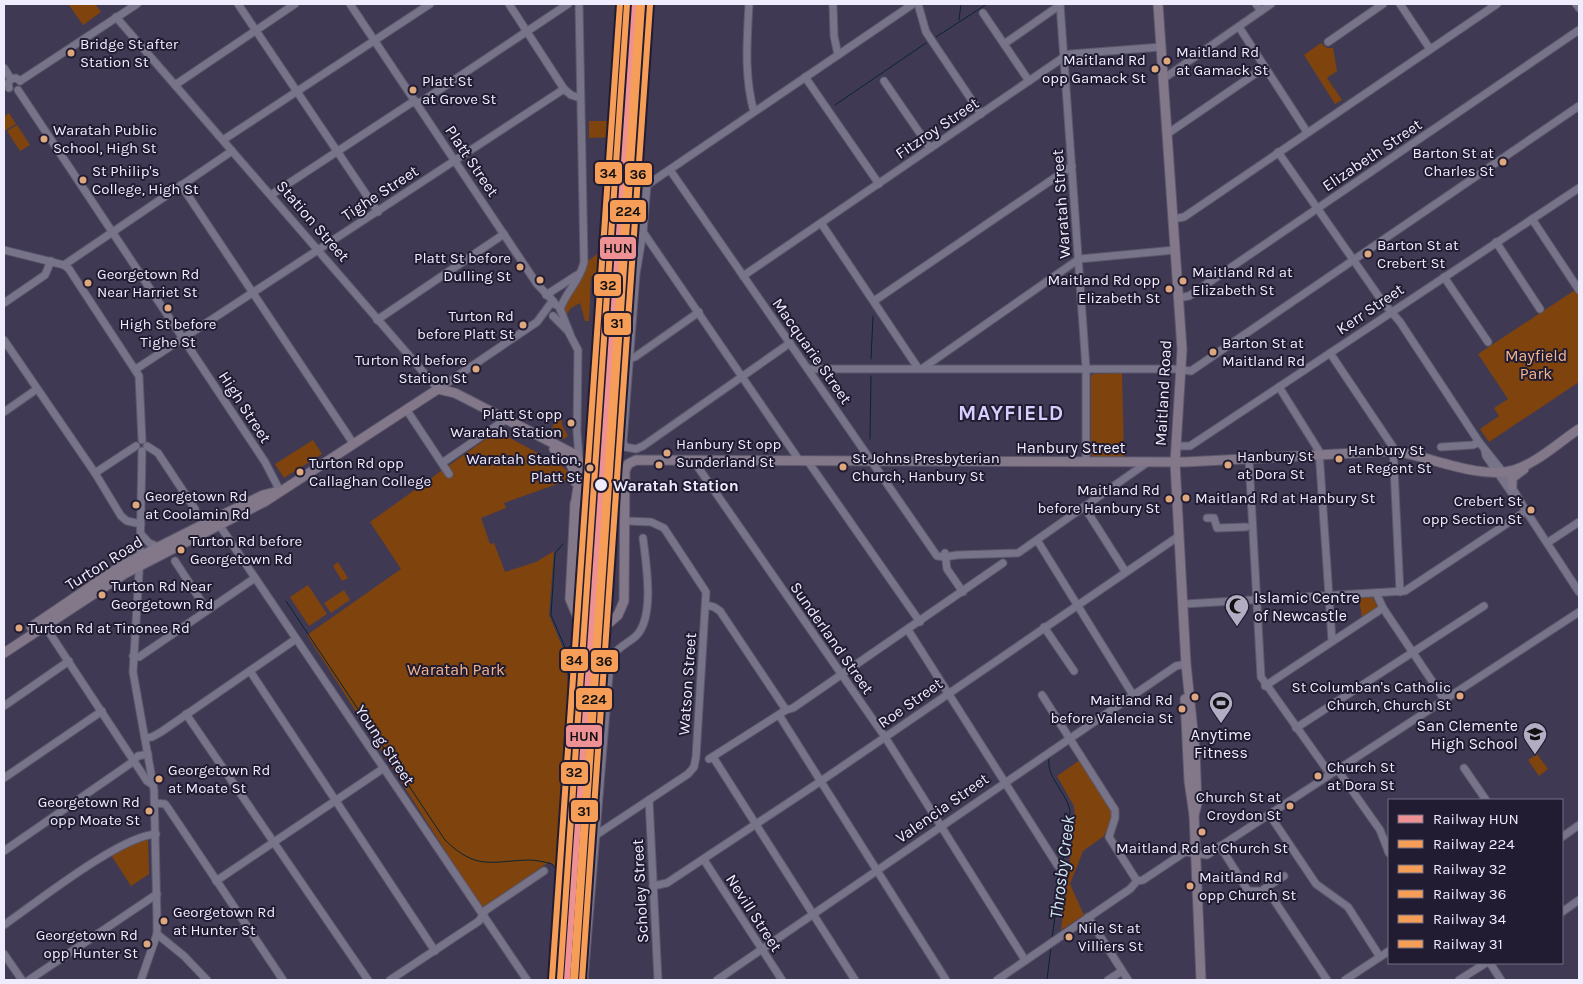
<svg xmlns="http://www.w3.org/2000/svg" width="1583" height="984" font-family="Karla,sans-serif">
  <rect width="100%" height="100%" fill="#403953"/>
  <!-- green -->
  <g fill="#7f430d">
    <path d="M71,4H95L101,12L83,25L69,5Z"/>
    <path d="M1321,43L1327,48H1333L1337,71L1327,78L1342,100L1335,104L1304,55Z"/>
    <path d="M9,113L16,124L4,131V117Z"/>
    <path d="M589,121H614L613,137L589,138Z"/>
    <path d="M17,125L30,145L20,151L7,131Z"/>
    <path d="M605,248L604,268L591,277L589,321H585L580,303L571,308L564,318L563,310L565,302L584,276L588,261Z"/>
    <path d="M1575,290L1579,296V382L1489,442L1480,429L1499,416L1494,408L1508,399L1478,354Z"/>
    <path d="M1122,373L1124,457H1094L1091,454V376L1093,374Z"/>
    <path d="M558,413L561,414L562,425L568,436L563,439L554,434L555,431L552,429Z"/>
    <path d="M497,431L562,466L567,471L566,481L504,503L506,508L481,518L490,544L494,543L505,572L536,562L554,551L549,615L565,653L572,734L563,874L549,862L482,908L307,635L401,569L370,522Z"/>
    <path d="M313,440L322,454L284,478L275,464Z"/>
    <path d="M338,562L348,578L342,581L333,566Z"/>
    <path d="M308,585L327,614L309,626L290,597Z"/>
    <path d="M344,590L350,600L331,613L324,603Z"/>
    <path d="M1372,597L1378,607L1362,618L1359,598Z"/>
    <path d="M1537,754L1548,769L1539,776L1528,760Z"/>
    <path d="M1080,760L1111,810L1113,817L1104,836L1083,851L1070,884L1084,915L1061,930L1075,819L1074,806L1057,776Z"/>
    <path d="M146,839L148,840L149,874L131,886L111,855Z"/>
  </g>
  <g fill="none" stroke-linecap="round" stroke-linejoin="round">
    <!-- stream -->
    <g stroke="#082434" stroke-width="1">
      <path d="M959,20L961,4"/>
      <path d="M936,37L987,4"/>
      <path d="M835,105L926,43"/>
      <path d="M871,359L873,316"/>
      <path d="M870,439L871,376"/>
      <path d="M583,531L587,526L586,492"/>
      <path d="M286,601L445,840C477,871 491,861 529,860C536,860 545,862 552,864L565,879"/>
      <path d="M600,648H604L606,642"/>
      <path d="M566,649L570,646L584,647"/>
      <path d="M1049,759C1046,777 1067,793 1070,811L1052,938"/>
      <path d="M559,980L575,741L566,650L551,615L555,553L563,544"/>
      <path d="M1047,980L1051,947"/>
    </g>
    <!-- minor casing -->
    <g stroke="#5c576b" stroke-width="9">
      <g id="minor">
        <path d="M238,4L378,212"/>
        <path d="M350,4L537,284L554,302"/>
        <path d="M509,4L564,89L571,95L580,98"/>
        <path d="M749,4C747,41 744,76 754,112"/>
        <path d="M833,4L834,36L838,55"/>
        <path d="M918,4L926,32L981,114"/>
        <path d="M1060,4L1086,368V461"/>
        <path d="M1256,4L1261,11"/>
        <path d="M1400,4L1430,49"/>
        <path d="M1576,4L1579,8"/>
        <path d="M983,13L1029,81"/>
        <path d="M116,17L438,389L537,322L551,303L559,306L570,334"/>
        <path d="M1239,27L1307,132"/>
        <path d="M1328,42L1383,4"/>
        <path d="M1004,44L1060,5"/>
        <path d="M4,68L11,79"/>
        <path d="M805,77L879,184"/>
        <path d="M1163,79L1271,4"/>
        <path d="M20,81L137,4"/>
        <path d="M884,81L930,148"/>
        <path d="M175,85L295,4"/>
        <path d="M9,88L8,83L11,79L16,78L20,81"/>
        <path d="M18,90L265,462L280,491"/>
        <path d="M1167,134L1265,67"/>
        <path d="M223,140L430,4"/>
        <path d="M1278,152L1382,301L1400,322L1479,442L1503,472L1526,511L1579,592"/>
        <path d="M670,170L937,556L945,557L957,555L1018,553L1148,462"/>
        <path d="M181,185L353,443"/>
        <path d="M271,195L411,103L421,102L568,4"/>
        <path d="M1173,219L1184,217L1497,4"/>
        <path d="M1532,219L1579,290"/>
        <path d="M821,223L918,368"/>
        <path d="M643,232L799,460"/>
        <path d="M1496,242L1540,309"/>
        <path d="M4,250L64,265L69,269L139,376L142,440"/>
        <path d="M64,265L232,151"/>
        <path d="M743,276L1064,57L1070,54L1161,47"/>
        <path d="M1444,277L1488,342"/>
        <path d="M546,295L577,275"/>
        <path d="M1178,298L1189,296L1579,30"/>
        <path d="M874,301L1072,166"/>
        <path d="M4,303L45,275L51,261"/>
        <path d="M560,309C566,292 581,279 584,262L579,4"/>
        <path d="M553,316L568,331L578,350L577,432L579,458"/>
        <path d="M377,320L504,234"/>
        <path d="M4,340L95,473L121,516L127,521L141,524"/>
        <path d="M790,343L643,446L636,449L625,447L623,442L636,274L643,232L647,185L913,4"/>
        <path d="M1330,353L1393,447L1400,592"/>
        <path d="M629,359L635,357L699,312"/>
        <path d="M923,368L1079,259L1175,250"/>
        <path d="M136,369L564,89"/>
        <path d="M808,369H1173L1191,371L1579,106"/>
        <path d="M1279,387L1319,451L1332,640"/>
        <path d="M406,409L449,474"/>
        <path d="M4,412L37,389"/>
        <path d="M147,446L158,453L195,509"/>
        <path d="M1176,446H1190L1579,188"/>
        <path d="M1441,447L1473,445L1479,442"/>
        <path d="M1485,451L1486,456L1513,495"/>
        <path d="M693,460L885,737L1025,960"/>
        <path d="M807,460L920,622"/>
        <path d="M1249,460L1261,677L1330,774"/>
        <path d="M442,463L505,420"/>
        <path d="M95,473L136,446"/>
        <path d="M1085,508L1125,571"/>
        <path d="M1207,518H1214L1217,528L1246,527"/>
        <path d="M220,526L527,980"/>
        <path d="M141,534L149,543L159,547"/>
        <path d="M1037,540L1133,695"/>
        <path d="M1547,543L1579,522"/>
        <path d="M945,553L947,569L963,592"/>
        <path d="M175,561L207,610"/>
        <path d="M1376,593L1383,608L1444,699"/>
        <path d="M1184,604L1405,591L1526,511"/>
        <path d="M706,605L714,607L720,611L786,710"/>
        <path d="M45,626L147,781L153,785"/>
        <path d="M1044,627L1074,671"/>
        <path d="M908,630L1058,866"/>
        <path d="M133,656L139,657L255,578"/>
        <path d="M250,671L435,951"/>
        <path d="M1265,686L1383,608"/>
        <path d="M1042,695L1115,810V818L1109,837L1137,881"/>
        <path d="M4,706L69,661"/>
        <path d="M186,714L368,980"/>
        <path d="M779,715L946,980"/>
        <path d="M1296,728L1484,606"/>
        <path d="M145,738L152,737L161,732L296,639"/>
        <path d="M713,757L855,980"/>
        <path d="M709,759L786,710L793,708L1003,563"/>
        <path d="M1464,768L1486,800"/>
        <path d="M1337,769L1380,830L1389,853"/>
        <path d="M4,778L102,711"/>
        <path d="M649,800L658,980"/>
        <path d="M155,803L165,804L168,808L283,980"/>
        <path d="M1269,814L1316,884L1348,907L1380,957"/>
        <path d="M596,835L688,774L694,767L696,757L706,592L664,528L651,522L626,521"/>
        <path d="M1562,837L1579,825"/>
        <path d="M1220,846L1248,891H1268L1327,980"/>
        <path d="M4,851L131,763L138,756L148,754"/>
        <path d="M704,860L782,980"/>
        <path d="M216,881L384,768"/>
        <path d="M653,886L667,883L821,781L1179,536"/>
        <path d="M1264,889L1284,876"/>
        <path d="M1562,912L1579,900"/>
        <path d="M1088,917L1128,980"/>
        <path d="M4,925C37,902 120,836 156,834"/>
        <path d="M157,934L184,956L207,980"/>
        <path d="M4,954L22,980"/>
        <path d="M1490,963L1501,980"/>
        <path d="M29,980L157,894"/>
        <path d="M141,980L157,934V919L154,790L133,672L140,556L142,451"/>
        <path d="M390,980L479,921L486,910L544,871"/>
        <path d="M584,980L610,662C614,648 628,644 637,635C655,615 646,563 643,538"/>
        <path d="M717,980L1176,666L1186,664"/>
        <path d="M997,980L1130,889L1137,881L1143,880L1185,852L1207,855L1579,612"/>
        <path d="M1108,980L1122,971"/>
        <path d="M1345,980L1389,951"/>
        <path d="M1459,980L1486,963"/>
      </g>
    </g>
    <!-- major casing -->
    <g stroke="#5c576b" stroke-width="11">
      <g id="major">
        <path d="M1158,4L1182,349L1175,463L1186,664L1195,750L1197,804L1194,815"/>
        <path d="M554,449C569,457 574,466 575,482"/>
        <path d="M1512,486V478L1524,469"/>
        <path d="M575,503L570,599L578,618"/>
        <path d="M610,622L618,615L624,601L625,471L628,464L636,460L1185,462L1394,451C1429,456 1479,480 1514,470C1537,463 1559,442 1579,429"/>
        <path d="M31,627L121,566L204,524L263,495L275,492"/>
        <path d="M4,653L126,573L266,501L438,389L455,393L576,455L581,466L575,507"/>
        <path d="M1185,699L1189,781L1194,815L1201,980"/>
      </g>
    </g>
    <!-- minor -->
    <use href="#minor" stroke="#777388" stroke-width="7"/>
    <!-- major -->
    <use href="#major" stroke="#82788a" stroke-width="9"/>
    <!-- rail -->
    <path stroke="#7c7689" stroke-width="1" d="M573,980L598,639L609,577L615,385L644,4"/>
    <!-- major-bridge casing -->
    <g stroke="#5c576b" stroke-width="11" stroke-linecap="butt">
      <path id="major-bridge" d="M578,618L595,625L610,622"/>
    </g>
    <!-- major-bridge -->
    <use href="#major-bridge" stroke="#82788a" stroke-width="9"/>
    <!-- rail-1 casing -->
    <g stroke="#211c31" stroke-width="10">
      <path id="rail-1" d="M567,980L635,4"/>
    </g>
    <!-- rail-2 casing -->
    <g stroke="#211c31" stroke-width="10">
      <path id="rail-2" d="M575,980L642,5"/>
    </g>
    <!-- rail-3 casing -->
    <g stroke="#211c31" stroke-width="10">
      <path id="rail-3" d="M560,979L627,4"/>
    </g>
    <!-- rail-4 casing -->
    <g stroke="#211c31" stroke-width="10">
      <path id="rail-4" d="M582,980L650,5"/>
    </g>
    <!-- rail-5 casing -->
    <g stroke="#211c31" stroke-width="10">
      <path id="rail-5" d="M552,979L620,4"/>
    </g>
    <!-- rail-6 casing -->
    <g stroke="#211c31" stroke-width="10">
      <path id="rail-6" d="M573,980L639,5"/>
    </g>
    <!-- rail-1 -->
    <use href="#rail-1" stroke="#ee9194" stroke-width="6"/>
    <!-- rail-2 -->
    <use href="#rail-2" stroke="#f69e58" stroke-width="6"/>
    <!-- rail-3 -->
    <use href="#rail-3" stroke="#f69e58" stroke-width="6"/>
    <!-- rail-4 -->
    <use href="#rail-4" stroke="#f69e58" stroke-width="6"/>
    <!-- rail-5 -->
    <use href="#rail-5" stroke="#f69e58" stroke-width="6"/>
    <!-- rail-6 -->
    <use href="#rail-6" stroke="#f69e58" stroke-width="6"/>
  </g>
  <!-- icons -->
  <defs>
    <g id="mosque-pin" transform="scale(1.25)"><path d="M0 17L-7.5 6A9.5 9.5 0 1 1 7.5 6Z" fill="#b2adc2" stroke="#211c31"/><path d="M3.5-4.9A6 6 0 1 0 3.5 4.9A5 5 0 1 1 3.5-4.9Z" fill="#111"/></g>
    <g id="stadium-pin" transform="scale(1.25)"><path d="M0 17L-7.5 6A9.5 9.5 0 1 1 7.5 6Z" fill="#b2adc2" stroke="#211c31"/><path d="M0-5a6.5 5 0 1 0 0 10a6.5 5 0 1 0 0-10ZM-3.5-1.8h7v3.6h-7Z" fill="#111"/></g>
    <g id="school-pin" transform="scale(1.25)"><path d="M0 17L-7.5 6A9.5 9.5 0 1 1 7.5 6Z" fill="#b2adc2" stroke="#211c31"/><path d="M0-5L7-2L0 1L-7-2ZM-4 1L0 2.5L4 1V4Q0 6-4 4Z" fill="#111"/></g>
  </defs>
  <g fill-rule="evenodd">
    <use href="#mosque-pin" x="1237" y="606"/>
    <use href="#stadium-pin" x="1221" y="703"/>
    <use href="#school-pin" x="1535" y="734"/>
  </g>
  <!-- markers -->
  <g fill="#dfa77e" stroke="#211c31" stroke-width="2">
    <circle cx="71" cy="53" r="4.5"/>
    <circle cx="1167" cy="61" r="4.5"/>
    <circle cx="1155" cy="69" r="4.5"/>
    <circle cx="413" cy="90" r="4.5"/>
    <circle cx="44" cy="139" r="4.5"/>
    <circle cx="1503" cy="162" r="4.5"/>
    <circle cx="83" cy="180" r="4.5"/>
    <circle cx="1368" cy="254" r="4.5"/>
    <circle cx="520" cy="267" r="4.5"/>
    <circle cx="540" cy="280" r="4.5"/>
    <circle cx="1183" cy="281" r="4.5"/>
    <circle cx="88" cy="283" r="4.5"/>
    <circle cx="1169" cy="289" r="4.5"/>
    <circle cx="168" cy="308" r="4.5"/>
    <circle cx="523" cy="325" r="4.5"/>
    <circle cx="1213" cy="352" r="4.5"/>
    <circle cx="476" cy="369" r="4.5"/>
    <circle cx="571" cy="423" r="4.5"/>
    <circle cx="667" cy="453" r="4.5"/>
    <circle cx="1339" cy="459" r="4.5"/>
    <circle cx="659" cy="465" r="4.5"/>
    <circle cx="1228" cy="465" r="4.5"/>
    <circle cx="843" cy="467" r="4.5"/>
    <circle cx="590" cy="468" r="4.5"/>
    <circle cx="300" cy="472" r="4.5"/>
    <circle cx="1186" cy="498" r="4.5"/>
    <circle cx="1169" cy="499" r="4.5"/>
    <circle cx="136" cy="505" r="4.5"/>
    <circle cx="1531" cy="510" r="4.5"/>
    <circle cx="181" cy="550" r="4.5"/>
    <circle cx="102" cy="595" r="4.5"/>
    <circle cx="19" cy="628" r="4.5"/>
    <circle cx="1460" cy="696" r="4.5"/>
    <circle cx="1195" cy="697" r="4.5"/>
    <circle cx="1182" cy="709" r="4.5"/>
    <circle cx="1318" cy="776" r="4.5"/>
    <circle cx="159" cy="779" r="4.5"/>
    <circle cx="1290" cy="806" r="4.5"/>
    <circle cx="149" cy="811" r="4.5"/>
    <circle cx="1202" cy="832" r="4.5"/>
    <circle cx="1190" cy="886" r="4.5"/>
    <circle cx="164" cy="921" r="4.5"/>
    <circle cx="1069" cy="937" r="4.5"/>
    <circle cx="147" cy="944" r="4.5"/>
  </g>
  <circle fill="#efecfe" stroke="#211c31" stroke-width="2" cx="601" cy="485" r="7"/>
  <g text-anchor="middle" dominant-baseline="central" stroke-width="4" stroke-linejoin="round" paint-order="stroke">
    <!-- bus labels -->
    <g font-size="15" fill="#efecfe" stroke="#211c31" text-anchor="start">
      <text x="80" y="44">Bridge St after<tspan x="80" dy="18">Station St</tspan></text>
      <text x="1176" y="52">Maitland Rd<tspan x="1176" dy="18">at Gamack St</tspan></text>
      <text x="1146" y="60" text-anchor="end">Maitland Rd<tspan x="1146" dy="18">opp Gamack St</tspan></text>
      <text x="422" y="81">Platt St<tspan x="422" dy="18">at Grove St</tspan></text>
      <text x="53" y="130">Waratah Public<tspan x="53" dy="18">School, High St</tspan></text>
      <text x="1494" y="153" text-anchor="end">Barton St at<tspan x="1494" dy="18">Charles St</tspan></text>
      <text x="92" y="171">St Philip's<tspan x="92" dy="18">College, High St</tspan></text>
      <text x="1377" y="245">Barton St at<tspan x="1377" dy="18">Crebert St</tspan></text>
      <text x="511" y="258" text-anchor="end">Platt St before<tspan x="511" dy="18">Dulling St</tspan></text>
      <text x="1192" y="272">Maitland Rd at<tspan x="1192" dy="18">Elizabeth St</tspan></text>
      <text x="97" y="274">Georgetown Rd<tspan x="97" dy="18">Near Harriet St</tspan></text>
      <text x="1160" y="280" text-anchor="end">Maitland Rd opp<tspan x="1160" dy="18">Elizabeth St</tspan></text>
      <text x="514" y="316" text-anchor="end">Turton Rd<tspan x="514" dy="18">before Platt St</tspan></text>
      <text x="168" y="324" text-anchor="middle">High St before<tspan x="168" dy="18">Tighe St</tspan></text>
      <text x="1222" y="343">Barton St at<tspan x="1222" dy="18">Maitland Rd</tspan></text>
      <text x="467" y="360" text-anchor="end">Turton Rd before<tspan x="467" dy="18">Station St</tspan></text>
      <text x="562" y="414" text-anchor="end">Platt St opp<tspan x="562" dy="18">Waratah Station</tspan></text>
      <text x="676" y="444">Hanbury St opp<tspan x="676" dy="18">Sunderland St</tspan></text>
      <text x="1348" y="450">Hanbury St<tspan x="1348" dy="18">at Regent St</tspan></text>
      <text x="1237" y="456">Hanbury St<tspan x="1237" dy="18">at Dora St</tspan></text>
      <text x="852" y="458">St Johns Presbyterian<tspan x="852" dy="18">Church, Hanbury St</tspan></text>
      <text x="581" y="459" text-anchor="end">Waratah Station,<tspan x="581" dy="18">Platt St</tspan></text>
      <text x="309" y="463">Turton Rd opp<tspan x="309" dy="18">Callaghan College</tspan></text>
      <text x="1160" y="490" text-anchor="end">Maitland Rd<tspan x="1160" dy="18">before Hanbury St</tspan></text>
      <text x="145" y="496">Georgetown Rd<tspan x="145" dy="18">at Coolamin Rd</tspan></text>
      <text x="1195" y="498">Maitland Rd at Hanbury St</text>
      <text x="1522" y="501" text-anchor="end">Crebert St<tspan x="1522" dy="18">opp Section St</tspan></text>
      <text x="190" y="541">Turton Rd before<tspan x="190" dy="18">Georgetown Rd</tspan></text>
      <text x="111" y="586">Turton Rd Near<tspan x="111" dy="18">Georgetown Rd</tspan></text>
      <text x="28" y="628">Turton Rd at Tinonee Rd</text>
      <text x="1451" y="687" text-anchor="end">St Columban's Catholic<tspan x="1451" dy="18">Church, Church St</tspan></text>
      <text x="1173" y="700" text-anchor="end">Maitland Rd<tspan x="1173" dy="18">before Valencia St</tspan></text>
      <text x="1327" y="767">Church St<tspan x="1327" dy="18">at Dora St</tspan></text>
      <text x="168" y="770">Georgetown Rd<tspan x="168" dy="18">at Moate St</tspan></text>
      <text x="1281" y="797" text-anchor="end">Church St at<tspan x="1281" dy="18">Croydon St</tspan></text>
      <text x="140" y="802" text-anchor="end">Georgetown Rd<tspan x="140" dy="18">opp Moate St</tspan></text>
      <text x="1202" y="848" text-anchor="middle">Maitland Rd at Church St</text>
      <text x="1199" y="877">Maitland Rd<tspan x="1199" dy="18">opp Church St</tspan></text>
      <text x="173" y="912">Georgetown Rd<tspan x="173" dy="18">at Hunter St</tspan></text>
      <text x="1078" y="928">Nile St at<tspan x="1078" dy="18">Villiers St</tspan></text>
      <text x="138" y="935" text-anchor="end">Georgetown Rd<tspan x="138" dy="18">opp Hunter St</tspan></text>
    </g>
    <!-- street labels -->
    <g font-size="16" fill="#efecfe" stroke="#211c31">
      <text transform="translate(937 128) rotate(-34)">Fitzroy Street</text>
      <text transform="translate(1372 155) rotate(-34)">Elizabeth Street</text>
      <text transform="translate(472 161) rotate(56)">Platt Street</text>
      <text transform="translate(380 193) rotate(-33)">Tighe Street</text>
      <text transform="translate(1061 204) rotate(-94)">Waratah Street</text>
      <text transform="translate(313 221) rotate(49)">Station Street</text>
      <text transform="translate(1370 309) rotate(-34)">Kerr Street</text>
      <text transform="translate(812 351) rotate(55)">Macquarie Street</text>
      <text transform="translate(1163 393) rotate(-87)">Maitland Road</text>
      <text transform="translate(245 407) rotate(57)">High Street</text>
      <text x="1071" y="447">Hanbury Street</text>
      <text transform="translate(104 563) rotate(-32)">Turton Road</text>
      <text transform="translate(832 638) rotate(55)">Sunderland Street</text>
      <text transform="translate(687 684) rotate(-86)">Watson Street</text>
      <text transform="translate(910 703) rotate(-35)">Roe Street</text>
      <text transform="translate(385 745) rotate(56)">Young Street</text>
      <text transform="translate(942 808) rotate(-35)">Valencia Street</text>
      <text transform="translate(640 891) rotate(-93)">Scholey Street</text>
      <text transform="translate(754 913) rotate(57)">Nevill Street</text>
    </g>
    <!-- park labels -->
    <g font-size="16" fill="#f2b58e" stroke="#211c31">
      <text x="1536" y="355">Mayfield<tspan x="1536" dy="18">Park</tspan></text>
      <text x="456" y="669">Waratah Park</text>
    </g>
    <!-- stop labels -->
    <g font-size="16" font-weight="bold" fill="#efecfe" stroke="#211c31" text-anchor="start">
      <text x="613" y="485">Waratah Station</text>
    </g>
    <!-- poi labels -->
    <g font-size="16" fill="#efecfe" stroke="#211c31" text-anchor="start">
      <text x="1254" y="597">Islamic Centre<tspan x="1254" dy="18">of Newcastle</tspan></text>
      <text x="1518" y="725" text-anchor="end">San Clemente<tspan x="1518" dy="18">High School</tspan></text>
      <text x="1221" y="734" text-anchor="middle">Anytime<tspan x="1221" dy="18">Fitness</tspan></text>
    </g>
    <!-- water labels -->
    <g font-size="18" font-style="italic" fill="#d1e7f4" stroke="#211c31">
      <text transform="translate(1062 867) rotate(-83)">Throsby Creek</text>
    </g>
    <!-- district labels -->
    <g font-size="21" font-weight="bold" letter-spacing="1" fill="#d8cefe" stroke="#211c31">
      <text x="1011" y="413">MAYFIELD</text>
    </g>
  </g>
  <g stroke="#211c31" stroke-width="2">
    <rect x="594" y="161" width="29" height="24" rx="5" fill="#f69e58"/>
    <rect x="624" y="162" width="29" height="24" rx="5" fill="#f69e58"/>
    <rect x="609" y="199" width="38" height="24" rx="5" fill="#f69e58"/>
    <rect x="599" y="236" width="38" height="24" rx="5" fill="#ee9194"/>
    <rect x="593" y="273" width="29" height="24" rx="5" fill="#f69e58"/>
    <rect x="603" y="312" width="29" height="24" rx="5" fill="#f69e58"/>
    <rect x="560" y="648" width="29" height="24" rx="5" fill="#f69e58"/>
    <rect x="590" y="649" width="29" height="24" rx="5" fill="#f69e58"/>
    <rect x="575" y="687" width="38" height="24" rx="5" fill="#f69e58"/>
    <rect x="565" y="724" width="38" height="24" rx="5" fill="#ee9194"/>
    <rect x="560" y="761" width="29" height="24" rx="5" fill="#f69e58"/>
    <rect x="570" y="799" width="29" height="24" rx="5" fill="#f69e58"/>
  </g>
  <g font-size="14" text-anchor="middle" font-weight="bold" fill="#111">
    <text x="608" y="178">34</text>
    <text x="638" y="179">36</text>
    <text x="628" y="216">224</text>
    <text x="618" y="253">HUN</text>
    <text x="608" y="290">32</text>
    <text x="617" y="328">31</text>
    <text x="574" y="665">34</text>
    <text x="604" y="666">36</text>
    <text x="594" y="704">224</text>
    <text x="584" y="741">HUN</text>
    <text x="574" y="777">32</text>
    <text x="584" y="816">31</text>
  </g>
  <!-- border -->
  <rect width="1583" height="984" fill="none" stroke="#efecfe" stroke-width="10"/>
  <!-- legend -->
  <rect x="1388" y="799" width="175" height="165" fill="#211c31" stroke="#736f83"/>
  <rect x="1398" y="815" width="25" height="8" fill="#ee9194" stroke="#736f83"/>
  <text x="1433" y="824" font-size="15" fill="#efecfe">Railway HUN</text>
  <rect x="1398" y="840" width="25" height="8" fill="#f69e58" stroke="#736f83"/>
  <text x="1433" y="849" font-size="15" fill="#efecfe">Railway 224</text>
  <rect x="1398" y="865" width="25" height="8" fill="#f69e58" stroke="#736f83"/>
  <text x="1433" y="874" font-size="15" fill="#efecfe">Railway 32</text>
  <rect x="1398" y="890" width="25" height="8" fill="#f69e58" stroke="#736f83"/>
  <text x="1433" y="899" font-size="15" fill="#efecfe">Railway 36</text>
  <rect x="1398" y="915" width="25" height="8" fill="#f69e58" stroke="#736f83"/>
  <text x="1433" y="924" font-size="15" fill="#efecfe">Railway 34</text>
  <rect x="1398" y="940" width="25" height="8" fill="#f69e58" stroke="#736f83"/>
  <text x="1433" y="949" font-size="15" fill="#efecfe">Railway 31</text>
</svg>
